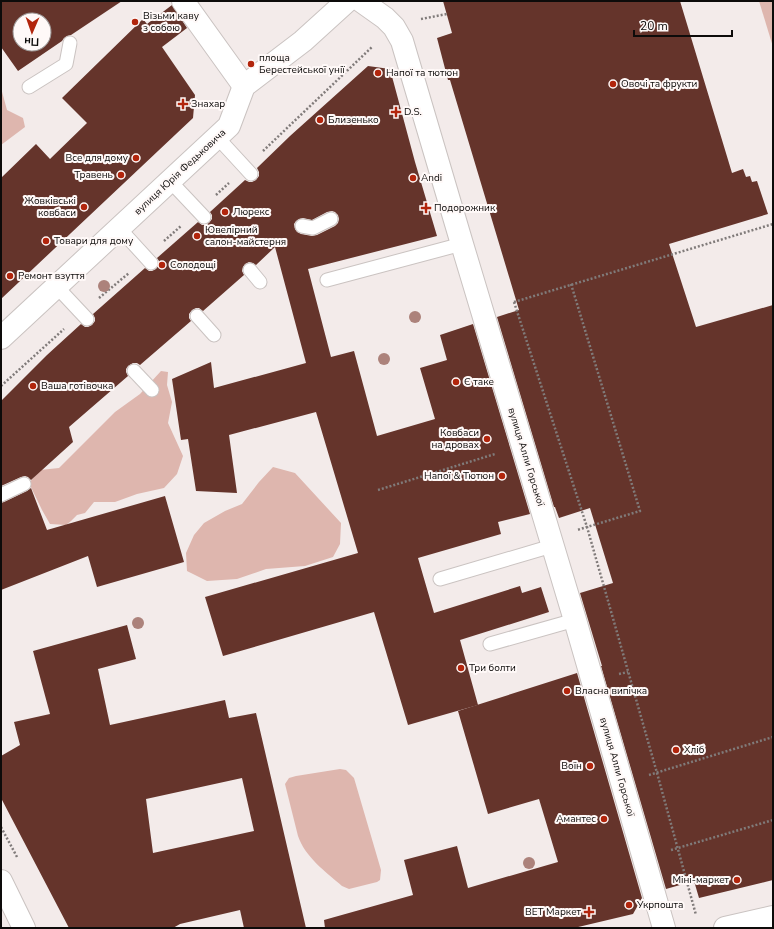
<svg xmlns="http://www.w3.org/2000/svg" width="774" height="929" font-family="'Nunito Sans',sans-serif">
  <rect width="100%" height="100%" fill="#f3ebea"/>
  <!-- green -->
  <g fill="#deb6ae">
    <path d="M759,1H773V47Z"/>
    <path d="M1,88L7,110L23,118L25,127L1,145Z"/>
    <path d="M161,371L168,372L167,385L172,402L168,423L183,456L177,474L164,488L137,494L115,502H94L85,513L77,515L71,521L66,525L50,524L42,510L29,483L40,470L59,468L115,412L140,394Z"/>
    <path d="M273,467L295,473L341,523L340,544L333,557L305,566L266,569L237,579L207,581L187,571L186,553L194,535L204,523L225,511L242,504L259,482Z"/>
    <path d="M340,769L346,770L354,778L381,870L380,880L377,882L349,889L342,886C326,872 305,857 298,836L285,784L289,778L296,776Z"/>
  </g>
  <!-- building -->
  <g fill="#65342b" fill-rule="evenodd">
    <path d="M1,1H122L71,35L67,36L64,38L62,41L18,71L1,47ZM20,20H44V44H20Z"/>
    <path d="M443,1H680L732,173L743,169L746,177L750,176L752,182L757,181L768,214L669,244L696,327L773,305V880L699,898L694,881L666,889L601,666H602L580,593L613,583L590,508L559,518L555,507H554L497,317L519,310L450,80H448L437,38L452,33Z"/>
    <path d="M172,5L187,28L162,47L195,95L193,118L1,299V178L36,144L50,159L87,123L62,98L143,19L147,24Z"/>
    <path d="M368,66L390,69L415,162L437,236L308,269L331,357L354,351L377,436L435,419L420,368L447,360L440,335L473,324L530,514L498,522L501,534L418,558L434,613L520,586L522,593L541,587L549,612L460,640L478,705L408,725L374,612L223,656L205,597L358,553L316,412L229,435L237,493L196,491L188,439L181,440L172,379L211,362L214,388L306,363L275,247L256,265L253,263L249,262L245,264L243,267L242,271L244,275L203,311L199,308H196L192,310L189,314V318L191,321L140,365L137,363H133L128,366L126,369V372L128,376L69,427L73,442L31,480L28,477L25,476L21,477L1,486V401L47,355L81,324L85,327H88L92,325L95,321V318L93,314L145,268L149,271H152L156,269L159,265V261L157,258L198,222L202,225H205L209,223L212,219V215L210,212L245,180L249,182H252L256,180L259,176V172L257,168L290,136ZM332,211L335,212L338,215L339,219L338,223L335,226L317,235L312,236L301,234L297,232L295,229L294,224L296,221L299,219L303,218L312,220L327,212Z"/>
    <path d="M31,488L47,530L165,496L184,562L97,587L88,556L1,590V503L4,502L27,491Z"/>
    <path d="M127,625L136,659L98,669L110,725L225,700L229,718L256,713L306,928H244L240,910L180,924L173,928H69L1,798V756L20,745L14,722L50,714L33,651ZM242,778L254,831L153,853L146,799Z"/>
    <path d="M577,673L642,898L633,914L574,928H325L324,920L413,895L404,860L457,846L468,888L558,862L539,799L488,814L458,711Z"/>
  </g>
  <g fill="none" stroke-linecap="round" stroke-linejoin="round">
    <!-- service casing -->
    <g stroke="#cac3c1" stroke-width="15">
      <g id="service">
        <path d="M29,87L66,64L70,43"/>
        <path d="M217,137L251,174"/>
        <path d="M170,181L204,217"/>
        <path d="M302,226L313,228L331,219"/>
        <path d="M119,228L151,263"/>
        <path d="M250,270L260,282"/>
        <path d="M327,280L462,244"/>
        <path d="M56,286L87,319"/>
        <path d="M197,316L214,335"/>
        <path d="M134,371L152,390"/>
        <path d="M1,495L24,484"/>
        <path d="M440,579L552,546"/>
        <path d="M490,644L575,620"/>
      </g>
    </g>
    <!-- minor casing -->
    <g stroke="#cac3c1" stroke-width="24">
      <g id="minor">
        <path d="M183,1L244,86"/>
        <path d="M361,1L385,18L394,27L402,41L462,244L575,620L664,928"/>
        <path d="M1,338L229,126L244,86L303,41L347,1"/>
      </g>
    </g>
    <!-- secondary casing -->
    <g stroke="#cac3c1" stroke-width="24">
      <path id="secondary" d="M1,881L24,928"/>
    </g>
    <!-- primary casing -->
    <g stroke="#cac3c1" stroke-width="24">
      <path id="primary" d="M725,928L773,917"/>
    </g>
    <!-- path -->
    <g stroke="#807b7a" stroke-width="2.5" stroke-dasharray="2 2" stroke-linecap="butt">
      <path d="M421,19L447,14"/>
      <path d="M263,151L372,47"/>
      <path d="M216,195L229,183"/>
      <path d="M164,241L181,226"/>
      <path d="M571,284L640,511L577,530"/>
      <path d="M99,298L129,273"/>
      <path d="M514,302L587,527L657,773L696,915"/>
      <path d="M514,302L773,224"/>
      <path d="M1,386L64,329"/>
      <path d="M378,490L495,454"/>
      <path d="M619,674L628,672"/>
      <path d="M649,775L773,737"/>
      <path d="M1,827L17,857"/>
      <path d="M671,850L773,820"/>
    </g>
    <!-- service -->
    <use href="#service" stroke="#fff" stroke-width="13"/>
    <!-- minor -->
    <use href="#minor" stroke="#fff" stroke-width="22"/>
    <!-- secondary -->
    <use href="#secondary" stroke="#fff" stroke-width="22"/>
    <!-- primary -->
    <use href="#primary" stroke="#fff" stroke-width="22"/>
  </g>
  <!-- trees -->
  <g fill="#ac827b">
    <circle cx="104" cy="286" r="6"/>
    <circle cx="415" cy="317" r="6"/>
    <circle cx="384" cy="359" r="6"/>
    <circle cx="138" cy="623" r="6"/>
    <circle cx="529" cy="863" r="6"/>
  </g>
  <!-- markers -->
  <g fill="#b2250c" stroke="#fff9f8" stroke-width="1.5">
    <circle cx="135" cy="22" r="4"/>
    <circle cx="251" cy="64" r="4"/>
    <circle cx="378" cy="73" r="4"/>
    <circle cx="613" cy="84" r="4"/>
    <path d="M181 98h4v4h4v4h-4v4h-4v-4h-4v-4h4z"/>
    <path d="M394 106h4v4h4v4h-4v4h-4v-4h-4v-4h4z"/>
    <circle cx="320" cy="120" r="4"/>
    <circle cx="136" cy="158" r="4"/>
    <circle cx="121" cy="175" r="4"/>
    <circle cx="413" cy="178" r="4"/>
    <circle cx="84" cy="207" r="4"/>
    <path d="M424 202h4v4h4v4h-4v4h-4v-4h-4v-4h4z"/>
    <circle cx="225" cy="212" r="4"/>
    <circle cx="197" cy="236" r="4"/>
    <circle cx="46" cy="241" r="4"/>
    <circle cx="162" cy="265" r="4"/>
    <circle cx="10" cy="276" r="4"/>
    <circle cx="456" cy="382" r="4"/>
    <circle cx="33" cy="386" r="4"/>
    <circle cx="487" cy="439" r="4"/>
    <circle cx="502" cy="476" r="4"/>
    <circle cx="461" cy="668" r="4"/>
    <circle cx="567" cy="691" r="4"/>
    <circle cx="676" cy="750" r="4"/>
    <circle cx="590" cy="766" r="4"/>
    <circle cx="604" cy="819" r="4"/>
    <circle cx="737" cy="880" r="4"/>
    <circle cx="629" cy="905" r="4"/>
    <path d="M587 906h4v4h4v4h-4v4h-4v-4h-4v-4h4z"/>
  </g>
  <g text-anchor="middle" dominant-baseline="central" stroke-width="4" stroke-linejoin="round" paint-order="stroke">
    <!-- poi labels -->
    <g font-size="10" fill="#0d0b0a" stroke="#fff9f8" text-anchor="start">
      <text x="143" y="16">Візьми каву<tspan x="143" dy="12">з собою</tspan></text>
      <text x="259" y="58">площа<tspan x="259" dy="12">Берестейської унії</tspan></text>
      <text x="386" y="73">Напої та тютюн</text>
      <text x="621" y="84">Овочі та фрукти</text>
      <text x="191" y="104">Знахар</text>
      <text x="404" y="112">D.S.</text>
      <text x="328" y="120">Близенько</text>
      <text x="128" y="158" text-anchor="end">Все для дому</text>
      <text x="113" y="175" text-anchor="end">Травень</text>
      <text x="421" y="178">Andi</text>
      <text x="76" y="201" text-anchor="end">Жовківські<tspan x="76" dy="12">ковбаси</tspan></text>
      <text x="434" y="208">Подорожник</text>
      <text x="233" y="212">Люрекс</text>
      <text x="205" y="230">Ювелірний<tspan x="205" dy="12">салон-майстерня</tspan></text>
      <text x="54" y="241">Товари для дому</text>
      <text x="170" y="265">Солодощі</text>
      <text x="18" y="276">Ремонт взуття</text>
      <text x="464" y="382">Є таке</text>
      <text x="41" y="386">Ваша готівочка</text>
      <text x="479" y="433" text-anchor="end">Ковбаси<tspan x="479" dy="12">на дровах</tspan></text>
      <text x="494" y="476" text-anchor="end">Напої &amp; Тютюн</text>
      <text x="469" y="668">Три болти</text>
      <text x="575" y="691">Власна випічка</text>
      <text x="684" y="750">Хліб</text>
      <text x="582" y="766" text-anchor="end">Воїн</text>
      <text x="596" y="819" text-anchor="end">Амантес</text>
      <text x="729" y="880" text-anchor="end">Міні-маркет</text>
      <text x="637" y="905">Укрпошта</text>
      <text x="581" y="912" text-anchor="end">ВЕТ Маркет</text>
    </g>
    <!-- street labels -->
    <g font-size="10" fill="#0d0b0a" stroke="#fff9f8">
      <text transform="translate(180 172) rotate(-43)">вулиця Юрія Федьковича</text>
      <text transform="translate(526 457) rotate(73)">вулиця Алли Горської</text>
      <text transform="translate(617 767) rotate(74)">вулиця Алли Горської</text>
    </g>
  </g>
  <!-- border -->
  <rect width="774" height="929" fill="none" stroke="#0d0b0a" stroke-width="4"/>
  <!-- north arrow -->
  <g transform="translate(32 32) rotate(182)"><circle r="19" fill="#fff9f8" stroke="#9e9a99"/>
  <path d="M0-3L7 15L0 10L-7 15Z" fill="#b2250c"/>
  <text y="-6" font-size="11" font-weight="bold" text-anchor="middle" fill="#0d0b0a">Пн</text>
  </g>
  <!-- scale -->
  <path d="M634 30v6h98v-6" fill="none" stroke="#0d0b0a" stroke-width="2"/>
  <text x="640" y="30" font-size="12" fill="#0d0b0a" stroke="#fff9f8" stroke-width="3" paint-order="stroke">20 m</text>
</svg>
